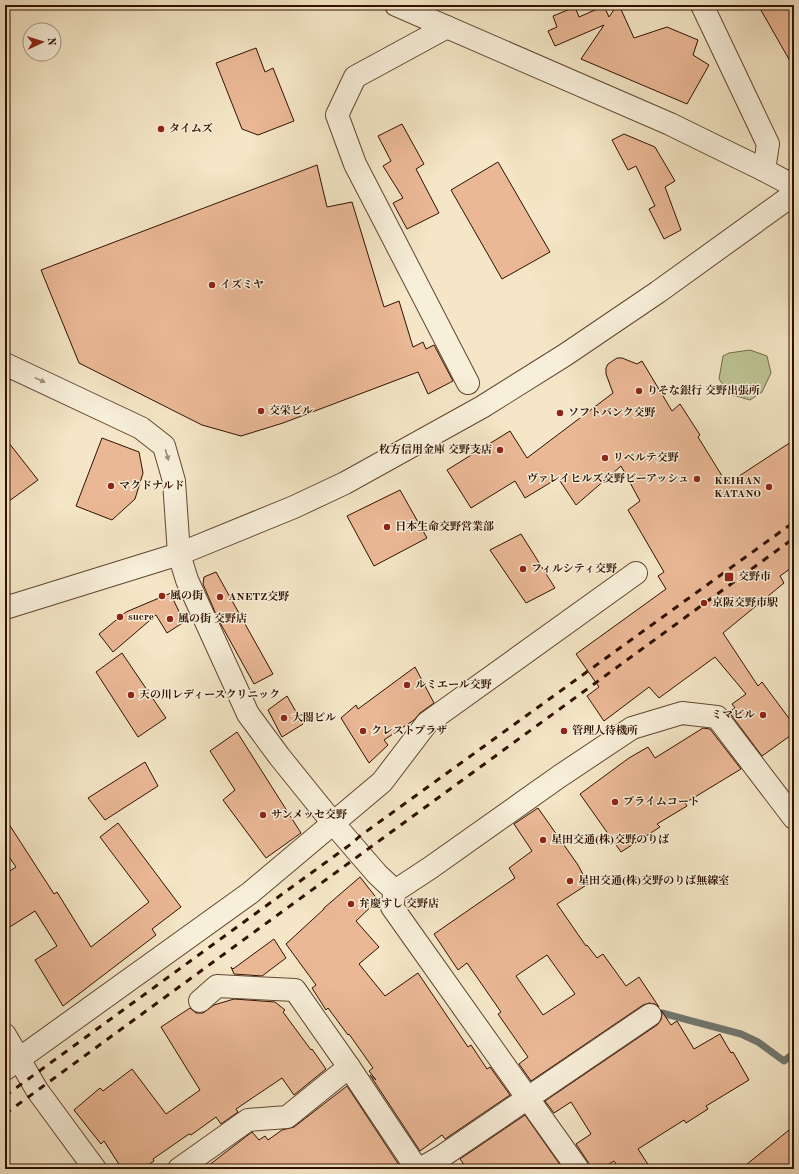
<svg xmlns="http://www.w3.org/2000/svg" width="799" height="1174" font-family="'Old Standard TT','Noto Serif JP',serif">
  <rect width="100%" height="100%" fill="#f4e6c6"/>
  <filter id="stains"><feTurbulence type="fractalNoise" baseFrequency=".005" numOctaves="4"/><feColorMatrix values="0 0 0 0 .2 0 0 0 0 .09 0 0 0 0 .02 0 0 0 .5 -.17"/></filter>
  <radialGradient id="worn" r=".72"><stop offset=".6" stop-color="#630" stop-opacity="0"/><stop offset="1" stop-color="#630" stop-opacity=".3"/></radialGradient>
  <!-- green -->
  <path fill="#bcc494" stroke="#766a4a" d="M750,350L767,356L771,373L762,392L750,400L729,394L719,379L723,356L729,353Z"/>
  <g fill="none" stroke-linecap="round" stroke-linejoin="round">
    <!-- stream -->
    <path stroke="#727971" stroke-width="7" d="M656,1017L662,1013L741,1034L758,1042L784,1061L794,1053"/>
  </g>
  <!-- building -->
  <g fill="#ebb896" stroke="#301100" fill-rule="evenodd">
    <path d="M617,5H619L634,38L667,27L698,40L693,55L709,65L687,104L581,59L604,25L555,46L548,31L557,27L553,16L575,7L579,17L604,6L609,17Z"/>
    <path d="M758,5H794V68Z"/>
    <path d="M256,48L265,72L273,68L294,121L258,135L242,129L216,63Z"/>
    <path d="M402,124L424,164L416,169L439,213L407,229L393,203L403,198L383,166L391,161L378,136Z"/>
    <path d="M624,134L655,147L675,181L665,187L681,230L664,239L649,209L655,206L636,166L628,170L612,140Z"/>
    <path d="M498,162L550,252L502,279L451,190Z"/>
    <path d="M317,165L327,207L352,202L384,307L399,301L413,347L423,342L426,349L434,345L453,381L428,394L418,372L283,423L241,436L202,425L79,363L41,270Z"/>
    <path d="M617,358H622L637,364L642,361L672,411L680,404L700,435L698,437L727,484L794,440V566L780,576L784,583L723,633L758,686L762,682L794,725V733L762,756L729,712L735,708L732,704L746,694L715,657L659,698L649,687L604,721L587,696L599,687L576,654L666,589L658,576L664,572L628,510L640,501L621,466L576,505L558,478L525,498L515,481L471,508L447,470L510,431L527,458L613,393L606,374V368L608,364Z"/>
    <path d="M5,438L38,480L5,504Z"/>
    <path d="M102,438L139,452L143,473L135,499L112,520L76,506Z"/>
    <path d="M400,490L427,538L374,566L347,516Z"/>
    <path d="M521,534L555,588L526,603L490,550Z"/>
    <path d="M216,572L273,674L254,684L218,619L203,584L204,577Z"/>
    <path d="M178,590L179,594L173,599L184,622L167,633L156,615L113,652L99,634L126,612Z"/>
    <path d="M122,653L166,718L138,737L96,672Z"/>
    <path d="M415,667L434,703L420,713L414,720L384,740L388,745L369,763L341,718L356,705L358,709Z"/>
    <path d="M287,696L303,724L282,737L268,710Z"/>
    <path d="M703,728L710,729L741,769L685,803L687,806L657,824L660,827L621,852L580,794L629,758L648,747L655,758Z"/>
    <path d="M237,732L301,833L266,858L223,800L235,790L210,751Z"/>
    <path d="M145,762L158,786L105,820L88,798Z"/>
    <path d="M538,808L578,865L588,884L557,904L586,946L587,945L597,958L603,954L626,986L639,977L659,1007L655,1004L649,1003L643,1005L531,1081L519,1064L528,1057L498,1014L501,1012L467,963L458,970L434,934L515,878L509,868L532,851L514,824ZM547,955L575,994L543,1015L516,976Z"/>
    <path d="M5,818L54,894L57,892L91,947L149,902L100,837L118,823L181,907L152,929L156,935L63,1006L35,960L57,946L35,911L5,930V874L16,867L5,851Z"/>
    <path d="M360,877L378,900L356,921L379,947L359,964L385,996L418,973L468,1047L471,1045L487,1069L490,1067L510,1095L445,1139L442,1135L420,1151L370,1075L376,1080L369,1071L373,1068L349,1034L348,1035L328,1008L326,1010L312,988L316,985L286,944L324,909V908Z"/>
    <path d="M274,939L286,958L262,976L234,974L231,967L233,969Z"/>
    <path d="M234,999L275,1002L285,1010L283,1012L311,1050L312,1049L326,1069L294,1095L282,1078L236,1109L238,1112L221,1124L216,1117L191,1135L189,1134L153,1159L154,1161L142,1169H122L104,1141L101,1144L74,1110L100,1088L103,1091L132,1069L166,1114L200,1090L161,1027L190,1008L196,1013H203L214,1005Z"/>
    <path d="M661,1010L671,1025L677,1021L694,1049L720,1034L731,1053L733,1052L749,1080L706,1106L708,1109L686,1123L684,1120L638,1149L651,1169H619L614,1161L601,1169H590L588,1162L576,1144L591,1134L571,1102L554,1113L545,1101L657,1025L661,1020L662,1014Z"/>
    <path d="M347,1086L399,1165L394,1169H204L252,1132L259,1140L265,1136L268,1140L282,1130L294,1127Z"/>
    <path d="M525,1115L563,1169H467L460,1159Z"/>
    <path d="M794,1126V1169H741Z"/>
  </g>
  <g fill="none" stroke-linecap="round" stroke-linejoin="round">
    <!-- minor casing -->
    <g stroke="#614632" stroke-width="24">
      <g id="minor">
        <path d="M396,5L670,124L764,170L794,186"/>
        <path d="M702,5L768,144L764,170"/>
        <path d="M447,27L355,77L337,115L355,164L468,383"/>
        <path d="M5,364L141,428L164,446L174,481L179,554L187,580L248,714L279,756L333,823L377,874L395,891L430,868L560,776L632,728L682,713L717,717L794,818"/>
        <path d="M5,608L179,554L294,507L345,483L482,407L565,355L658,292L794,194"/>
        <path d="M395,891L392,907L578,1169"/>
        <path d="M200,1001L217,986L295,990L349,1067"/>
        <path d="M5,1035L37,1090L95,1169"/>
        <path d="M5,1069L250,893L382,782L427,723L636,573"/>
        <path d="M179,1169L248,1120L287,1117L349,1067L417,1169"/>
        <path d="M420,1169L441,1157L650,1015"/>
      </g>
    </g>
    <!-- minor -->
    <use href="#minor" stroke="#f8efda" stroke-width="22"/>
    <!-- rail -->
    <g stroke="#301100" stroke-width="3" stroke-dasharray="7 7" stroke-linecap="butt">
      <path d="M5,1096L351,844L360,836L794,522"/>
      <path d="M5,1114L794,538"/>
    </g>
  </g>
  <!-- one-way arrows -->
  <defs><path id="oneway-solid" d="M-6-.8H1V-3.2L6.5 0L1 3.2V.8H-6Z"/></defs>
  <g fill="#9e8b78">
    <use href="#oneway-solid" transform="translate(40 380) rotate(25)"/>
    <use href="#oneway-solid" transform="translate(167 455) rotate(74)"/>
  </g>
  <!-- markers -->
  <g fill="#8f2418" stroke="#f8efda" stroke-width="1.5">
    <circle cx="161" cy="129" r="4"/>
    <circle cx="212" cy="285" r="4"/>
    <circle cx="639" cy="391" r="4"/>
    <circle cx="261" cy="411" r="4"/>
    <circle cx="560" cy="413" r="4"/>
    <circle cx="500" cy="450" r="4"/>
    <circle cx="605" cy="458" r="4"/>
    <circle cx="697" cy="479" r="4"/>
    <circle cx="111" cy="486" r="4"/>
    <circle cx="769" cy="487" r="4"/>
    <circle cx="387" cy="527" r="4"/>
    <circle cx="523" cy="569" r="4"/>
    <rect x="724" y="572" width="10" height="10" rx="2"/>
    <circle cx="162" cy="596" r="4"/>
    <circle cx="220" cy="597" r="4"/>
    <circle cx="704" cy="603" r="4"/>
    <circle cx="120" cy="617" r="4"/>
    <circle cx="170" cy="619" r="4"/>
    <circle cx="407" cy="685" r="4"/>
    <circle cx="131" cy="695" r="4"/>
    <circle cx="763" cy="715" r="4"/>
    <circle cx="284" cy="718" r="4"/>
    <circle cx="363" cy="731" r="4"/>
    <circle cx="564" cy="731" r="4"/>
    <circle cx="615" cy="802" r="4"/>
    <circle cx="263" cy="815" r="4"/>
    <circle cx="543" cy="840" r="4"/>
    <circle cx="570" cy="881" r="4"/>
    <circle cx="351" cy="904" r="4"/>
  </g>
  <g text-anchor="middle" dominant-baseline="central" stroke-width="3" stroke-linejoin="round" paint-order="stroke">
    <!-- poi labels -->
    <g font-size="11" font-weight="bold" fill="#301100" stroke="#f8efda" text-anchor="start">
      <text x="169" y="129">タイムズ</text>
      <text x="220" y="285">イズミヤ</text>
      <text x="647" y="391">りそな銀行 交野出張所</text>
      <text x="269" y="411">交栄ビル</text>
      <text x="568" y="413">ソフトバンク交野</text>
      <text x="492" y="450" text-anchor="end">枚方信用金庫 交野支店</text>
      <text x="613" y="458">リベルテ交野</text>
      <text x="689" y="479" text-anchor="end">ヴァレイヒルズ交野ビーアッシュ</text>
      <text x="761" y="481" text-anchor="end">KEIHAN<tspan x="761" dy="13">KATANO</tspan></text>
      <text x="119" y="486">マクドナルド</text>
      <text x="395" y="527">日本生命交野営業部</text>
      <text x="531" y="569">フィルシティ交野</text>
      <text x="738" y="577">交野市</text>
      <text x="170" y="596">風の街</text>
      <text x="228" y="597">ANETZ交野</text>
      <text x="712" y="603">京阪交野市駅</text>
      <text x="128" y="617">sucre</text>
      <text x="178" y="619">風の街 交野店</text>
      <text x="415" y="685">ルミエール交野</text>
      <text x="139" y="695">天の川レディースクリニック</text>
      <text x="755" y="715" text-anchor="end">ミマビル</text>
      <text x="292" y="718">大閤ビル</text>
      <text x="371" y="731">クレストプラザ</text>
      <text x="572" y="731">管理人待機所</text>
      <text x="623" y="802">プライムコート</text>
      <text x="271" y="815">サンメッセ交野</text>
      <text x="551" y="840">星田交通(株)交野のりば</text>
      <text x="578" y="881">星田交通(株)交野のりば無線室</text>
      <text x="359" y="904">弁慶すし 交野店</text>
    </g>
  </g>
  <!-- margin -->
  <rect width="799" height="1174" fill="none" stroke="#f4e6c6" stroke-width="20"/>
  <rect x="6" y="6" width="787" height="1162" fill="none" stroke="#301100" stroke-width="2"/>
  <rect x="10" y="10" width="779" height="1154" fill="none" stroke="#301100"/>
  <!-- north arrow -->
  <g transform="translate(42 42) rotate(86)"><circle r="19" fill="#f8efda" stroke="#a89683"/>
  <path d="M0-3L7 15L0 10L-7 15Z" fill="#8f2418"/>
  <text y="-6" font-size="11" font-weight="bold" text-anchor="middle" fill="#301100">N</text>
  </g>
  <rect width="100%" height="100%" filter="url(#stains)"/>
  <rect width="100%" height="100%" fill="url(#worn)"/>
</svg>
